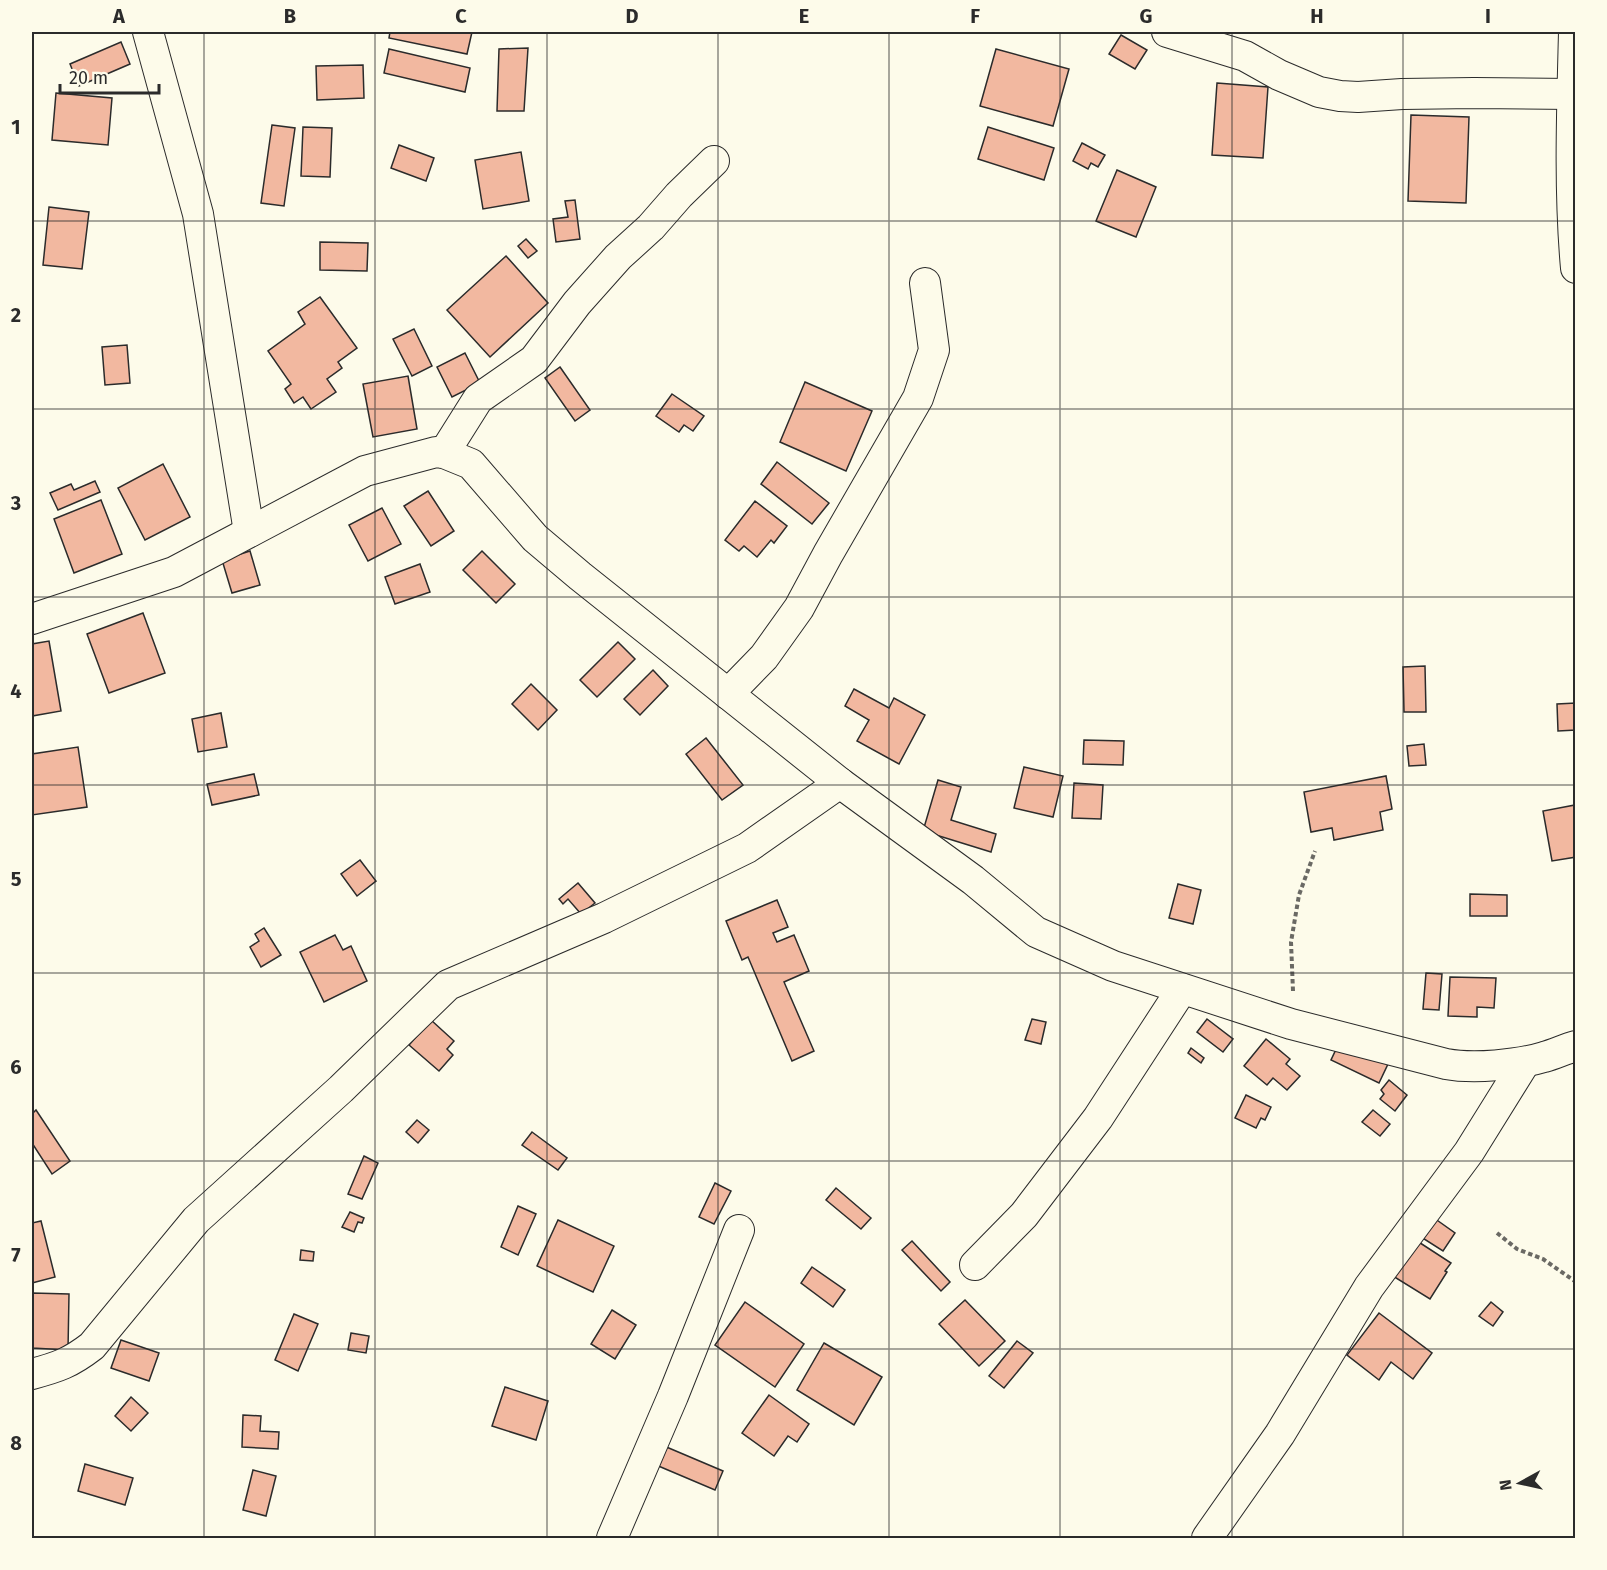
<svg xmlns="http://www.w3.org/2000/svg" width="1607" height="1570" font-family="'Fira Sans',sans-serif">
  <rect width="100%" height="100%" fill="#fdfbea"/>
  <!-- building -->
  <g fill="#f2b8a0" stroke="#2b2b2b" stroke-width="1.5">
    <path d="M390,32H472L467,54L389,38Z"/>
    <path d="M1121,35L1147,50L1135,69L1109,54Z"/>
    <path d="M121,42L130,64L79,86L70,64Z"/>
    <path d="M528,48L524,111H497L499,49Z"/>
    <path d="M389,49L470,68L465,92L384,73Z"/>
    <path d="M996,49L1069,69L1053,126L980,106Z"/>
    <path d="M363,65L364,98L317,100L316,66Z"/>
    <path d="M1217,83L1268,87L1263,158L1212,155Z"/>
    <path d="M56,93L112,98L108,145L52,140Z"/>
    <path d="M1411,115L1469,117L1466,203L1408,201Z"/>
    <path d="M272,125L295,128L284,206L261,203Z"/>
    <path d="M303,127L332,128L330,177L301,176Z"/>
    <path d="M988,127L1054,148L1044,180L978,159Z"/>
    <path d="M1082,143L1105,155L1098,167L1091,163L1088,169L1073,161Z"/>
    <path d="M399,145L434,158L426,181L391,168Z"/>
    <path d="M521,152L529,201L483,209L475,160Z"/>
    <path d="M1117,170L1156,187L1136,237L1096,221Z"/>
    <path d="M575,200L580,239L556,242L553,219L568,217L565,201Z"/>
    <path d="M49,207L89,212L82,269L43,265Z"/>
    <path d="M526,239L537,251L528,258L518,246Z"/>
    <path d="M320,242L368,243L367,271L320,270Z"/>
    <path d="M506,256L548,303L490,357L447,310Z"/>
    <path d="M320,297L357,348L338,362L342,368L327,379L336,392L311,409L303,397L294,403L285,389L291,384L268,351L305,324L298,312Z"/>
    <path d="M414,329L432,366L412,376L393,339Z"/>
    <path d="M127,345L130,383L105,385L102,347Z"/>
    <path d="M465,353L480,383L452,397L437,367Z"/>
    <path d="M560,367L590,410L575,421L545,378Z"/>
    <path d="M408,376L417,429L373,437L363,384Z"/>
    <path d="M805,382L872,411L846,471L780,442Z"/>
    <path d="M672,394L704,416L693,431L684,425L679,432L656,416Z"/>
    <path d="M777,462L829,503L812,524L761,484Z"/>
    <path d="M163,464L190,517L145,540L118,488Z"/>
    <path d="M95,481L100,492L58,510L50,493L71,484L74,490Z"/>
    <path d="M428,491L454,531L431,546L404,506Z"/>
    <path d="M101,500L122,554L74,573L54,519Z"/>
    <path d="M755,501L787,526L774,543L771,540L757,557L744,546L739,551L725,540Z"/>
    <path d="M382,508L401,544L368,561L349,525Z"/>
    <path d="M250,551L260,585L232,593L222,560Z"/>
    <path d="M482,551L515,584L496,603L463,570Z"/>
    <path d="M420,564L430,592L395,604L385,577Z"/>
    <path d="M143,613L165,673L109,693L87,634Z"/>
    <path d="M49,641L61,711L32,716V644Z"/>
    <path d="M618,642L635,659L597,697L580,680Z"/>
    <path d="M1425,666L1426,712H1404L1403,667Z"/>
    <path d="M653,670L668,686L640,715L624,699Z"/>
    <path d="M531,684L557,710L538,730L512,704Z"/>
    <path d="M854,689L889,708L894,698L925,715L899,764L857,741L869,720L845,706Z"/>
    <path d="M1576,703V730L1558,731L1557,704Z"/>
    <path d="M221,713L227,747L198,752L192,719Z"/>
    <path d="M706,738L743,785L722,800L686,754Z"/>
    <path d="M1084,740L1124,741L1123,765L1083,764Z"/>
    <path d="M1424,744L1426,765L1409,766L1407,746Z"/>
    <path d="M78,747L87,807L32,815V754Z"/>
    <path d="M1024,767L1063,776L1053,817L1014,808Z"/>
    <path d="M254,774L259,795L212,805L207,784Z"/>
    <path d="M1386,776L1392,809L1380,812L1383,830L1334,840L1332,828L1311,832L1304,792Z"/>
    <path d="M938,780L961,787L951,820L996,834L991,852L923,831Z"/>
    <path d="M1074,783L1103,785L1101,819L1072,818Z"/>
    <path d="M1575,805L1576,857L1552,861L1543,811Z"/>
    <path d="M360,860L376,881L357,896L341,874Z"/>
    <path d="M578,883L595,903L581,914L568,899L563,904L559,899Z"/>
    <path d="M1178,884L1201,890L1193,924L1169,918Z"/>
    <path d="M1470,894L1507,895V916H1470Z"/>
    <path d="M777,900L788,927L773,933L777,942L794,935L809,971L784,982L814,1051L792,1061L748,957L742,960L726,921Z"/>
    <path d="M264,928L281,955L261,967L250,947L259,941L255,934Z"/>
    <path d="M335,935L343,950L351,946L367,981L324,1002L300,952Z"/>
    <path d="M1426,973L1442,974L1439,1010L1423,1009Z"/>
    <path d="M1450,977L1496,978L1494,1008L1477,1007V1017L1448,1016Z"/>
    <path d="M1032,1019L1046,1022L1041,1044L1025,1040Z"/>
    <path d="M1207,1019L1233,1039L1223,1052L1197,1032Z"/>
    <path d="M431,1020L454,1041L447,1049L453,1055L439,1071L409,1045Z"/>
    <path d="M1266,1039L1290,1059L1286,1064L1300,1076L1287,1090L1273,1078L1267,1085L1244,1066Z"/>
    <path d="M1340,1041L1388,1064L1379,1083L1331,1060Z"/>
    <path d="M1191,1048L1204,1058L1201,1063L1188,1053Z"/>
    <path d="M1389,1080L1407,1095L1395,1111L1380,1099L1384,1094L1381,1090Z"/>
    <path d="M1246,1095L1271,1107L1265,1120L1261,1118L1256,1128L1235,1118Z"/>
    <path d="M36,1110L70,1161L52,1174L32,1143V1114Z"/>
    <path d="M1373,1110L1390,1124L1380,1136L1362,1122Z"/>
    <path d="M417,1120L429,1130L418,1143L406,1132Z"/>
    <path d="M532,1132L567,1158L558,1170L522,1145Z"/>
    <path d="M364,1156L378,1163L362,1199L348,1194Z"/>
    <path d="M715,1183L731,1191L714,1224L699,1217Z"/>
    <path d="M836,1188L871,1218L861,1229L826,1200Z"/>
    <path d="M518,1206L536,1214L518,1255L501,1247Z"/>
    <path d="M350,1212L364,1218L362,1223L358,1222L354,1232L342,1227Z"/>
    <path d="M1434,1218L1455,1233L1443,1251L1421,1237Z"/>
    <path d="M558,1220L614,1246L593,1292L537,1266Z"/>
    <path d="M41,1221L55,1277L32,1283V1223Z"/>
    <path d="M1411,1237L1451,1263L1445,1271L1447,1272L1430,1299L1388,1273Z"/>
    <path d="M912,1241L950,1282L941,1291L902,1250Z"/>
    <path d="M301,1250L314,1252L313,1261L300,1260Z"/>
    <path d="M812,1267L845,1290L833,1307L801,1283Z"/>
    <path d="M32,1293L69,1294L68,1350L32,1348Z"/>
    <path d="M965,1300L1005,1341L979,1366L939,1324Z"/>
    <path d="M745,1302L804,1344L775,1387L715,1345Z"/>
    <path d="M1491,1302L1503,1312L1493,1326L1479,1316Z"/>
    <path d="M612,1310L636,1325L615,1359L591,1344Z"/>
    <path d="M1379,1313L1432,1353L1413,1379L1391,1362L1379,1380L1347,1355Z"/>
    <path d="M294,1314L318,1324L298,1371L275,1360Z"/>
    <path d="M351,1333L369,1336L366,1353L348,1350Z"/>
    <path d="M121,1340L159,1353L149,1381L111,1368Z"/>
    <path d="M1017,1341L1033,1353L1004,1388L989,1376Z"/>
    <path d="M824,1343L882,1377L854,1425L797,1390Z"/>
    <path d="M505,1387L548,1401L536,1440L492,1426Z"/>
    <path d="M769,1395L809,1424L797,1442L788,1436L774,1456L742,1433Z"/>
    <path d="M131,1397L148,1413L131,1431L115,1416Z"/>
    <path d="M243,1415L261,1416L260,1431L279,1432L278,1449L242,1447Z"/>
    <path d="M657,1443L723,1471L715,1490L649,1462Z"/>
    <path d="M85,1464L133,1478L125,1505L78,1491Z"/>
    <path d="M253,1470L276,1476L266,1516L243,1510Z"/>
  </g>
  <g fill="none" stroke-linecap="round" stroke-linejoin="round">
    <!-- street casing -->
    <g stroke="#2b2b2b" stroke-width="32">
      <g id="street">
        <path d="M148,32L198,214L249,532"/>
        <path d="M1167,32L1245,56L1279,75L1319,92L1340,96L1358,97L1402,94L1474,93L1572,94"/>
        <path d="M1574,32C1572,110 1569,190 1576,268"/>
        <path d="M444,453L478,399L534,360L577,303L618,257L651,227L679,195L714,161"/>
        <path d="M32,619L174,572L365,471L436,452L444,453L471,464L535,538L580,576L840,783L973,880L1036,932L1113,966L1291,1024L1446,1064C1473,1069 1518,1065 1544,1057C1555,1054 1565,1049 1576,1046"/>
        <path d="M728,694L764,657L799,608L828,554L918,398L934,350L925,283"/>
        <path d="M975,1265L1024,1215L1098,1118L1182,989"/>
        <path d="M32,1374C58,1367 70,1363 92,1346L196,1220L341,1089L448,985L604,918L747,848L840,783"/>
        <path d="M612,1538L673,1396L739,1230"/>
        <path d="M1207,1538L1280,1434L1369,1287L1469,1152L1525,1062"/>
      </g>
    </g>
    <!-- path -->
    <g stroke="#6a6964" stroke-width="4" stroke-dasharray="4.5 3" stroke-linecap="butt">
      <path d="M1293,991L1291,942L1299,895L1315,851"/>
      <path d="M1497,1233L1517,1249L1543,1259L1576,1282"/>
    </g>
    <!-- street -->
    <use href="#street" stroke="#fdfbea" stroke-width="30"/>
  </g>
  <!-- grid -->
  <path fill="none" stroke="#2b2b2b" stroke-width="1.5" stroke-opacity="0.55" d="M204,32V1538M375,32V1538M547,32V1538M718,32V1538M889,32V1538M1060,32V1538M1232,32V1538M1403,32V1538M32,221H1576M32,409H1576M32,597H1576M32,785H1576M32,973H1576M32,1161H1576M32,1349H1576"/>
  <!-- border -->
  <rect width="1607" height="1570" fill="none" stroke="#fdfbea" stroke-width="66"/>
  <!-- north arrow -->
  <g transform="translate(1520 1483) rotate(262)" stroke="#fdfbea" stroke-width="4.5" paint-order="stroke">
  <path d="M0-4.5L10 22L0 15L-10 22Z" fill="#2b2b2b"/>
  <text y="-9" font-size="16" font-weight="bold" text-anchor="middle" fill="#2b2b2b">N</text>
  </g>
  <!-- scale -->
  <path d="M60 84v9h99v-9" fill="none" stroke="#2b2b2b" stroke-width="3"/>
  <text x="69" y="84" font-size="18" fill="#2b2b2b" stroke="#fdfbea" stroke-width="4.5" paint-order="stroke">20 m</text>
  <rect x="33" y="33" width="1541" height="1504" fill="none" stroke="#2b2b2b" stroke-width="2"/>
  <g font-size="20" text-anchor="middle" font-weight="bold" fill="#2b2b2b">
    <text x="119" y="23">A</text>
    <text x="290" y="23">B</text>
    <text x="461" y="23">C</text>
    <text x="632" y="23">D</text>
    <text x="804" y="23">E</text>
    <text x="975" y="23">F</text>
    <text x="1146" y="23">G</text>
    <text x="1317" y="23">H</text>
    <text x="1488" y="23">I</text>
    <text x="16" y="134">1</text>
    <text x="16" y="322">2</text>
    <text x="16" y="510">3</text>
    <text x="16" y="698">4</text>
    <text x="16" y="886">5</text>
    <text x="16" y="1074">6</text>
    <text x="16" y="1262">7</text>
    <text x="16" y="1450">8</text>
  </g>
</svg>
